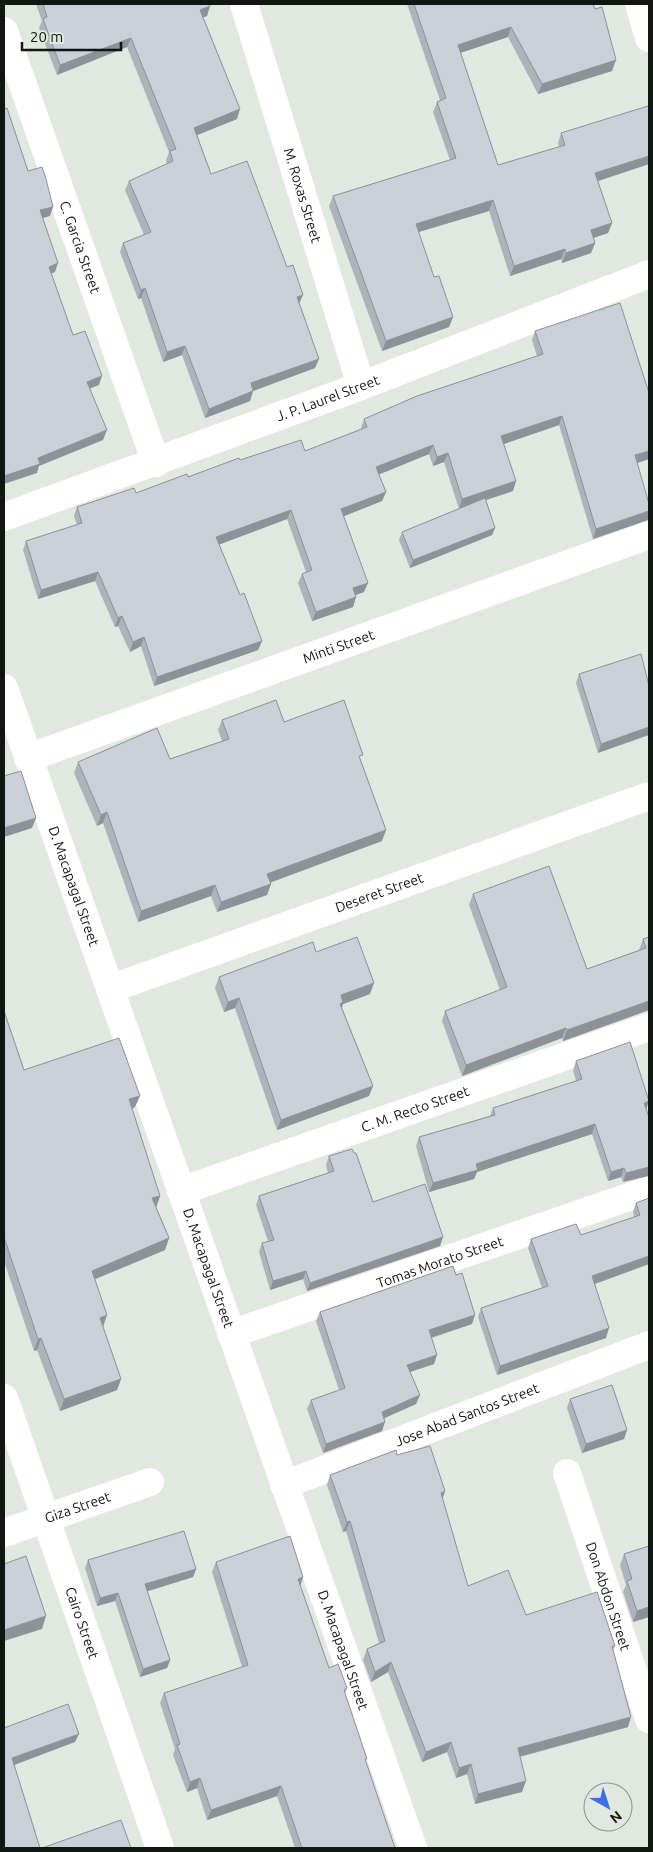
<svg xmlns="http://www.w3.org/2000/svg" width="653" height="1852" font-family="Ubuntu,sans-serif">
  <rect width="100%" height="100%" fill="#e0e8df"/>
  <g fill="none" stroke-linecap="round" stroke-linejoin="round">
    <!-- minor -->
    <g stroke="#fff" stroke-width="28">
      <path id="s1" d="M244,4L361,386"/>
      <path d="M639,4L649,38"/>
      <path id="s2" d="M4,31L156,463"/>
      <path id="s3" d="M4,517L361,386L649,274"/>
      <path id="s4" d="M4,688L413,1848"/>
      <path id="s5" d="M28,758L649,535"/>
      <path id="s6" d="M110,989L649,796"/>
      <path id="s7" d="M181,1191L649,1027"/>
      <path id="s8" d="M231,1334L649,1190"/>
      <path id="s9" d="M4,1398L160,1848"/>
      <path id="s10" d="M567,1473L649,1719"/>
      <path id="s11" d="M284,1485L649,1345"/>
      <path id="s12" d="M4,1533L150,1482"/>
    </g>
  </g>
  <!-- wall -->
  <g fill="#aeb2bb">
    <path d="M36,4H209L207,16L203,17L237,119L197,135L211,174L299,304L315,368L253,391L250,401L205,418L182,355L163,362L141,298L138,299L120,252L123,243L144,235L125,190L129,181L167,164L166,161L169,152L127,47L57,75L39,28L42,21Z"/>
    <path d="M407,4H593L612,71L538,94L508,37L460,53L498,165L559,147L558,143L561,133L649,164L598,181L612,223L608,233L593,238L595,243L591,253L562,263L561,259L510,276L489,211L418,232L434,277L453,317L449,327L382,351L329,206L333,196L450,160L433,112L437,102L440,100Z"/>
    <path d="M535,331L649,393V459L637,463L648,520L593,539L559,425L504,444L513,491L486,500L495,528L492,535L410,568L399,540L402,532L466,506L459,509L444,462L433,466L429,454L379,474L386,492L382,501L343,516L364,592L356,595L353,607L312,621L298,583L302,574L306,572L287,519L219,544L240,595L262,641L258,650L154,686L141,646L130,652L118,626L115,627L95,581L38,599L23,550L26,541L77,525L74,516L77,507L136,493L240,460L305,451L361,429V428L364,419L537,356L532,340Z"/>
    <path d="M579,674L649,686L598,753L576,683Z"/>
    <path d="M222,720L284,722L361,761L382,841L270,882L271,884L267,895L217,912L211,896L138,922L103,823L97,826L74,773L78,762L170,759L222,741L218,730Z"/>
    <path d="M473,894L587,969L639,950L643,939L649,937V1010L563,1041L562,1038L462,1076L442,1021L445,1011L500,990L469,905Z"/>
    <path d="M316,952L370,994L343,1004L342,1008L373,1086L369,1096L277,1130L235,1008L224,1012L215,988L219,977Z"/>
    <path d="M4,1011L24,1070L135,1107L132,1109L160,1196L156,1207L169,1238L165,1250L95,1279L103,1327L121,1379L117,1390L60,1411L37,1350L34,1351L4,1261Z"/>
    <path d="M576,1061L646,1109L649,1117L623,1182L621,1177L608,1181L592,1134L477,1172L474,1179L429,1192L416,1146L419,1137L490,1116L493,1108L576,1081L573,1070Z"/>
    <path d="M329,1156L373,1202L440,1246L307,1291L303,1279L270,1290L259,1252L262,1243L268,1241L256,1205L259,1196L328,1173L326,1165Z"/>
    <path d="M649,1198V1264L595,1284L606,1338L497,1375L478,1317L481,1308L542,1288L528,1248L531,1239L581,1235L634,1217L633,1212L636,1203Z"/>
    <path d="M320,1312L472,1324L432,1338L434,1364L410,1372L420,1395L416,1404L384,1418L382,1431L323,1453L307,1409L311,1400L339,1390L316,1321Z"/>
    <path d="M570,1399L627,1430L624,1439L582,1453L567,1408Z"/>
    <path d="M397,1455L442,1499L468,1586L526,1615L615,1646L613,1650L628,1727L520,1757L522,1792L475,1804L467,1774L456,1778L447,1752L422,1762L388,1672L371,1682L363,1660L367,1649L379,1643L346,1531L343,1532L327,1485L330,1475Z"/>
    <path d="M649,1546V1617L633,1622L623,1592L626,1585L620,1565L624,1554Z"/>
    <path d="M88,1560L196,1569L193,1577L147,1591L170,1660L167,1668L140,1677L115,1601L97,1606L85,1568Z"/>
    <path d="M216,1562L303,1577L300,1585L329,1668L347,1688L345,1694L366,1762L395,1848H295L277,1796L207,1820L197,1788L187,1792L173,1755L175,1749L160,1703L164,1693L242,1667L212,1572Z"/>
  </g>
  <!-- shaded-wall -->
  <g fill="#8d9198">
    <path d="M210,6L207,16L196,20L200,10Z"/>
    <path d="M511,27L508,37L454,55L458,45Z"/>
    <path d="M131,38L127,47L57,75L60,65Z"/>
    <path d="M616,60L612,71L538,94L542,84Z"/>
    <path d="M240,109L237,119L190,138L194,128Z"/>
    <path d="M649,156V164L592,183L595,173Z"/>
    <path d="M493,200L489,211L412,234L416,224Z"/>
    <path d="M53,207L50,216L36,220L40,210Z"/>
    <path d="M612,223L608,233L587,240L591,230Z"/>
    <path d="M595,243L591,253L562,263L566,253Z"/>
    <path d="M565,249L561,259L510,276L514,266Z"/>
    <path d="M58,263L55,272L45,276L49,267Z"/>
    <path d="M145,288L141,298L138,299L141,290Z"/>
    <path d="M303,295L299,304L297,297Z"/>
    <path d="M453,317L449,327L382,351L386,341Z"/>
    <path d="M185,346L182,355L163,362L167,352Z"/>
    <path d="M319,359L315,368L247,393L251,383Z"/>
    <path d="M102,376L99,385L84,391L87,382Z"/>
    <path d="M253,391L250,401L205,418L209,409Z"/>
    <path d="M562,416L559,425L498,446L501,436Z"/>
    <path d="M107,430L103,440L39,466L37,473L4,484V476L38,458Z"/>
    <path d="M433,445L429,454L373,477L376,467Z"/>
    <path d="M649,451V459L631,465L635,455Z"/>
    <path d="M448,453L444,462L433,466L437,457Z"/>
    <path d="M516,481L513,491L459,509L462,499Z"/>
    <path d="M386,492L382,501L337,519L341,509Z"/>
    <path d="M291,510L287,519L213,547L216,537Z"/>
    <path d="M649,511V516L648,520L593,539L596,529Z"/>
    <path d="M495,528L492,535L410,568L413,560Z"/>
    <path d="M98,572L95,581L38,599L41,590Z"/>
    <path d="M368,583L364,592L349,597L353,588Z"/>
    <path d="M356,597L353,607L312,621L316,612Z"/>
    <path d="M122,616L118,626L115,627L118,618Z"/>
    <path d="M144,637L141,646L130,652L133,642Z"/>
    <path d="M262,641L258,650L154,686L157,677Z"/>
    <path d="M649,727V735L598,753L601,744Z"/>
    <path d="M107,812L103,823L97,826L101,815Z"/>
    <path d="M36,818L32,828L4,837V828Z"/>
    <path d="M386,830L382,841L264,885L267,874Z"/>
    <path d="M271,884L267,895L217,912L221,902Z"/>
    <path d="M215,885L211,896L138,922L141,911Z"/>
    <path d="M374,983L370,994L343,1004L340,1013L341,995Z"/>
    <path d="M239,998L235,1008L224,1012L228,1002Z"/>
    <path d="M649,1001V1010L563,1041L567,1030Z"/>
    <path d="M566,1028L562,1038L462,1076L466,1065Z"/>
    <path d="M373,1086L369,1096L277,1130L281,1120Z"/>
    <path d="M140,1096L135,1107L124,1111L129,1099Z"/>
    <path d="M649,1101L646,1110L644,1103Z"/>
    <path d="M595,1124L592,1134L477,1172L474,1179L429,1192L433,1183L476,1164Z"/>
    <path d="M649,1167V1176L623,1182L626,1173Z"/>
    <path d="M624,1168L621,1177L608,1181L611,1172Z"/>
    <path d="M160,1196L156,1208L152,1198Z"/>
    <path d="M443,1237L440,1246L307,1291L310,1283Z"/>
    <path d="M169,1238L165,1250L88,1282L92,1271Z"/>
    <path d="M649,1256V1264L589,1286L592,1276Z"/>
    <path d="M306,1271L303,1279L270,1290L273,1281Z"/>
    <path d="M107,1315L103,1327L100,1318Z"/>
    <path d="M475,1315L472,1324L426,1339L429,1330Z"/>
    <path d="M609,1328L606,1338L497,1375L500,1366Z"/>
    <path d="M41,1338L37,1350L34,1351L38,1339Z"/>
    <path d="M437,1355L434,1364L404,1374L407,1365Z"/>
    <path d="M121,1379L117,1390L60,1411L64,1399Z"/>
    <path d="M420,1395L416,1404L378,1421L382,1412Z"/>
    <path d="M385,1422L382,1431L323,1453L326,1444Z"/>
    <path d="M627,1430L624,1439L582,1453L586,1444Z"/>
    <path d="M445,1491L442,1501L441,1493Z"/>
    <path d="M350,1521L346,1531L343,1532L347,1522Z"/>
    <path d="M196,1569L193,1577L142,1593L145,1584Z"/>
    <path d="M303,1577L300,1587L298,1579Z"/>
    <path d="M118,1593L115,1601L97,1606L100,1598Z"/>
    <path d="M649,1607V1617L633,1622L637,1611Z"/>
    <path d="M46,1616L42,1629L4,1641V1630Z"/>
    <path d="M170,1660L167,1668L140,1677L143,1669Z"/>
    <path d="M391,1662L388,1672L371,1682L375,1672Z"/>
    <path d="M631,1717L628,1727L514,1758L518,1748Z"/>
    <path d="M79,1734L75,1742L9,1767L12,1758Z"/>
    <path d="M451,1742L447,1752L422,1762L426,1752Z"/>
    <path d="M471,1764L467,1774L456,1778L459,1768Z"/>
    <path d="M200,1778L197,1788L187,1792L190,1782Z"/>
    <path d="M526,1781L522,1792L475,1804L478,1794Z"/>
    <path d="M281,1786L277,1796L207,1820L211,1810Z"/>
  </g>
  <!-- building -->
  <g fill="#cacfd9" stroke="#8d9198">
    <path d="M43,4H209L210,6L200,10L240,109L194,128L211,174L247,161L287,267L293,265L303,295L297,297L319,359L251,383L253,391L209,409L185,346L167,352L145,288L141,290L123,243L151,232L129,181L173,161L170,151L176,149L131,38L60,65L43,19L47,17Z"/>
    <path d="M414,4H593L595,9L602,7L616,60L542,84L511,27L458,45L498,165L565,145L561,133L648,106L649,111V156L595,173L612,223L591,230L595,243L566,253L565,249L514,266L493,200L416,224L434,277L439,276L453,317L386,341L333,196L456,158L437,102L446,98Z"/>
    <path d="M7,108L28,171L42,167L46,179L53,207L40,210L58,263L49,267L73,335L85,331L102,376L87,382L107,430L38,458L40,464L4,476V109Z"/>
    <path d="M620,303L649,393V451L635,455L649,504V511L596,529L562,416L501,436L516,481L462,499L448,453L437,457L433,445L376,467L386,492L341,509L368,583L353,588L356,597L316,612L302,574L312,570L291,510L216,537L240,595L244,593L262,641L157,677L144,637L133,642L122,616L118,618L98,572L41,590L26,541L82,523L77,507L134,488L136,493L187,474L188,477L239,458L240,460L301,440L305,451L367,427L364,419L417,396L543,354L535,331Z"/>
    <path d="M485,498L495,528L413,560L402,532Z"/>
    <path d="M641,654L649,686V727L601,744L579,674Z"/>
    <path d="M276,700L284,722L344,700L363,755L359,756L386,830L267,874L271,884L221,902L215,885L141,911L107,812L101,815L78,762L157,728L170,759L229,739L222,720Z"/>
    <path d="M21,771L36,818L4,828V776Z"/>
    <path d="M549,866L587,969L646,948L643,939L649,937V1001L567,1030L566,1028L466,1065L445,1011L507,987L473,894Z"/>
    <path d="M357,937L374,983L341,995L343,1002L340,1004L373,1086L281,1120L239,998L228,1002L219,977L313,942L316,952Z"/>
    <path d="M4,1011L24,1070L119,1038L140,1096L129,1099L160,1196L152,1198L169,1238L92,1271L107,1315L100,1318L121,1379L64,1399L41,1338L38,1339L4,1237Z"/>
    <path d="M630,1042L649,1101L644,1103L649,1117V1167L626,1173L624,1168L611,1172L595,1124L476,1164L478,1170L433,1183L419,1137L495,1115L493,1108L582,1079L576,1061Z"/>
    <path d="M352,1149L354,1153H356L373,1202L425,1184L443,1237L310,1283L306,1271L273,1281L262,1243L274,1240L259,1196L334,1171L329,1156Z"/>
    <path d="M649,1198V1256L592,1276L609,1328L500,1366L481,1308L548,1286L531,1239L576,1224L581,1235L640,1215L636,1203Z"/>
    <path d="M453,1266L456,1275L462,1273L475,1315L429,1330L437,1355L407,1365L420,1395L382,1412L385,1422L326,1444L311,1400L345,1388L320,1312Z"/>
    <path d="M612,1385L627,1430L586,1444L570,1399Z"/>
    <path d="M430,1446L445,1491L441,1493L468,1586L508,1570L526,1615L597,1592L615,1646H612L631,1717L518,1748L526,1781L478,1794L471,1764L459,1768L451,1742L426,1752L391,1662L375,1672L367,1649L385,1641L350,1521L347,1522L330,1475L396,1450L397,1455Z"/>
    <path d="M184,1531L196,1569L145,1584L170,1660L143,1669L118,1593L100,1598L88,1560Z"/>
    <path d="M290,1536L303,1577L298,1579L329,1668L338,1664L347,1688L344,1690L367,1759H365L395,1848H302L281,1786L211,1810L200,1778L190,1782L177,1745L180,1744L164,1693L248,1665L216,1562Z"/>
    <path d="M649,1546V1607L637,1611L627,1581L632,1579L624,1554Z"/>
    <path d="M26,1556L46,1616L4,1630V1564Z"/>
    <path d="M68,1704L79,1734L12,1758L40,1848H4V1728Z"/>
    <path d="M121,1820L131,1848H42Z"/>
  </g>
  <g text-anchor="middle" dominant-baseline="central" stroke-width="5" stroke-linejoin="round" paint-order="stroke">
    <!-- street labels -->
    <g font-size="14" fill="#121512" stroke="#e0e8df">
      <text stroke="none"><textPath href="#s1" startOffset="200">M. Roxas Street</textPath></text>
      <text stroke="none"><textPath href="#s2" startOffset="229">C. Garcia Street</textPath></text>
      <text stroke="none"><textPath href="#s3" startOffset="345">J. P. Laurel Street</textPath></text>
      <text stroke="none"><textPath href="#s5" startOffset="330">Minti Street</textPath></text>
      <text stroke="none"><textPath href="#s4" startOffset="210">D. Macapagal Street</textPath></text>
      <text stroke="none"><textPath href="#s6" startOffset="286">Deseret Street</textPath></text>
      <text stroke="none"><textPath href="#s7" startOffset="248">C. M. Recto Street</textPath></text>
      <text stroke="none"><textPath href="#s8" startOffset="221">Tomas Morato Street</textPath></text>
      <text stroke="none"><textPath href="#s4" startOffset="615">D. Macapagal Street</textPath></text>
      <text stroke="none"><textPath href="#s11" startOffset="196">Jose Abad Santos Street</textPath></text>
      <text stroke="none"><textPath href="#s12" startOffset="78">Giza Street</textPath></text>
      <text stroke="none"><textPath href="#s10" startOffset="130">Don Abdon Street</textPath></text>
      <text stroke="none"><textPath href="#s9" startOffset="238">Cairo Street</textPath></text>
      <text stroke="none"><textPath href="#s4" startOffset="1020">D. Macapagal Street</textPath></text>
    </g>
  </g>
  <!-- border -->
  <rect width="653" height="1852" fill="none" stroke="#121512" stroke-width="10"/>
  <!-- north arrow -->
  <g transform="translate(608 1807) rotate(141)"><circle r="24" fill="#e0e8df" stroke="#8e948d"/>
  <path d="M0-4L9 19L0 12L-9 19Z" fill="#416ee0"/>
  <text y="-8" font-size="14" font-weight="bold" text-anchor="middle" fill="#121512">N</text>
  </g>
  <!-- scale -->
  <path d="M22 42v8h99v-8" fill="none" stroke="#121512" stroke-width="2.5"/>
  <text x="30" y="42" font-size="15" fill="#121512" stroke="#e0e8df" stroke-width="4" paint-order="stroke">20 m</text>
</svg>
